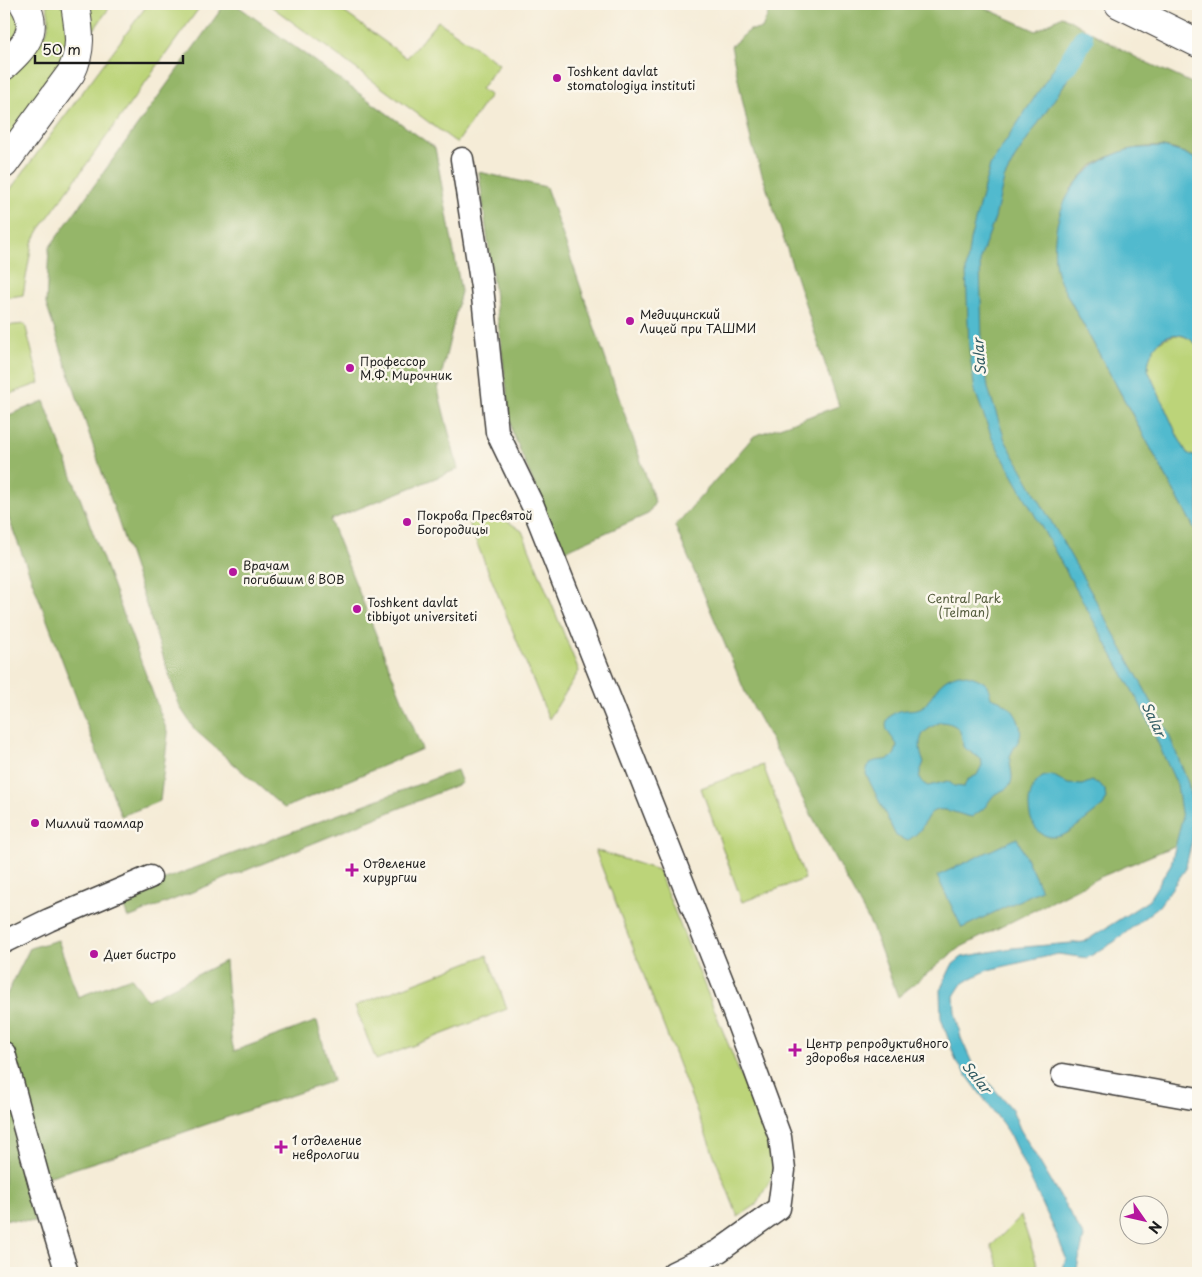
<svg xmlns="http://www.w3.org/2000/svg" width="1202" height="1277" font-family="'Playpen Sans',sans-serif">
  <rect width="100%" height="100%" fill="#fbf7ec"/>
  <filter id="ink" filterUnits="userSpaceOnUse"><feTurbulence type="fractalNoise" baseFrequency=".02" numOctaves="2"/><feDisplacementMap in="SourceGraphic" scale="10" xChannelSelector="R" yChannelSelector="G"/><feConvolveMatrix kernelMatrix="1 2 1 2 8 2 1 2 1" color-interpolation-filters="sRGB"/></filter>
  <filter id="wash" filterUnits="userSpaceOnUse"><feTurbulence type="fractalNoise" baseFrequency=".0096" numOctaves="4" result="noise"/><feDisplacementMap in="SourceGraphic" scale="20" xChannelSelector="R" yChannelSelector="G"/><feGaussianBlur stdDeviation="1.12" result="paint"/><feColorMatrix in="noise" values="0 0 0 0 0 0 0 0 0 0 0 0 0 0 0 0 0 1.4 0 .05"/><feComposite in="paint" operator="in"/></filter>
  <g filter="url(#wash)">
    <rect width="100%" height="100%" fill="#f5ecd7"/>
    <!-- green -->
    <g fill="#bcd479" stroke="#6c784a">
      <path d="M46,4H65L68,53L4,147V78C12,71 19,64 27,56C44,40 54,28 46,4Z"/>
      <path d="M81,4H112L88,38Z"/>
      <path d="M148,4H202L39,230L32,243L23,295L4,298V198Z"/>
      <path d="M268,4H333L407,58L438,21L499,64L481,89L490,95L457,143Z"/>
      <path d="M4,7L12,9L22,24L4,52Z"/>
      <path d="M25,324L40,383L4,396V326Z"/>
      <path d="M1175,335C1185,335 1191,339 1198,346V458L1187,453L1178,437L1148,370C1148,350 1156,340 1175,335Z"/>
      <path d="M466,517L504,519L522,531L579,671L549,719Z"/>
      <path d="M763,765L805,879L742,902L701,788Z"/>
      <path d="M595,850L658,870L772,1153L773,1175L756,1205L738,1217Z"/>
      <path d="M487,955L507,1009L376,1060L355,1006Z"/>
      <path d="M1021,1216L1040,1273H1000L1001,1272L991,1246Z"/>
    </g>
    <!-- forest -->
    <g fill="#95b669" stroke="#586942">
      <path d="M225,4H235L435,148L461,291L438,390L458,469L330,520L422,749L284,808L195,730L180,707L46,304L49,248Z"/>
      <path d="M772,4H976L1036,31L1062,16L1139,59L1198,86V160C1187,154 1175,148 1162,147C1138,145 1112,153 1092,166C1084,172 1078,181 1071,189L1066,293L1198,535V827L1174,846L1098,878L959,948L898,997L872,927L745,692L675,526L754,436L839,406L751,141L731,46L750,30L762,29Z"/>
      <path d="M479,172L546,187L655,502L648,514L562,552L512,431Z"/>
      <path d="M44,401L168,734L160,801L121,816L4,506V417Z"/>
      <path d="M457,770L462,783L128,918L120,896Z"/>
      <path d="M58,940L78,997L131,977L147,1000L225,961L231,1038L234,1051L317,1021L333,1081L126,1152L54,1175L24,1181L35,1222L4,1219V1000L30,948Z"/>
    </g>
    <!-- water -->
    <g fill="#51bace" stroke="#366b75" fill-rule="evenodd">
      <path d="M1071,42L1088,49L1015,158L1004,179L995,218L980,259L982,344L988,388L1005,440L1090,590L1168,732L1188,783L1194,815L1193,837L1185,870L1159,906L1114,942L1087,958L1058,954L988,970L972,978L961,985L954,996L955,1012L961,1038L973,1065L1012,1109L1020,1129L1084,1237L1076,1273H1062L1066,1258L1055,1231L1008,1131L956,1061L941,1018L940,990L952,965L962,957L1012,948L1084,942L1148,901L1171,864L1182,819L1177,785L1142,708L992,438L975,391L969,348L966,270L970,240L990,165Z"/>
      <path d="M1163,147L1184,153L1198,160V346C1193,341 1188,337 1181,335C1160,331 1148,352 1148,370L1178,437L1187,453L1198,458V535L1066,293C1063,288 1060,282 1058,276C1054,264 1054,250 1055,238C1059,197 1082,166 1121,152C1134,147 1149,148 1163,147Z"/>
      <path d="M959,674C969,675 980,678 987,685C989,689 990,694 991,697C996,699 1001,700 1005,704C1015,710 1023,726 1020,737C1017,745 1012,749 1010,758C1009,767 1015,776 1010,785C1005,791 999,791 994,795C990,799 988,804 985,807C981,811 976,814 972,817C963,816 954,811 945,810C926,808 928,821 919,831C916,835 911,838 907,841L896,836L866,774C869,748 894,773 897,745C893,737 883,730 887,721C895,705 912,713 922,707C926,705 928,701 930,698C939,685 943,678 959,674ZM940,722C958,723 962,730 963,747L981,759L982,765L977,775L967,780L964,787L954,786L948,781L928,786C915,780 920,773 924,762C920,755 918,742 923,734C927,729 935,725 940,722Z"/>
      <path d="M1052,775L1068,784L1082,785L1092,781L1100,784L1105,790L1106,800L1103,806C1095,812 1069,834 1061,836C1028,845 1019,795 1041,778C1043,776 1048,776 1052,775Z"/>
      <path d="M1017,838L1041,890L962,928L937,876Z"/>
    </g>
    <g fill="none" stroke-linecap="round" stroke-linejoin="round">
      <!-- canal -->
      <path stroke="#51bace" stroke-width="21" d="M1065,68L1083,39"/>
    </g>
  </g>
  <g filter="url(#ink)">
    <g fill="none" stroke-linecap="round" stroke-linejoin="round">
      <!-- minor casing -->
      <g stroke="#3d3b38" stroke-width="25">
        <g id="minor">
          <path d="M462,159L482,287L497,432L533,506L724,986L780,1137L784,1170L779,1208L719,1251L673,1273"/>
          <path d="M4,942L49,920L150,877"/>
          <path d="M4,1053L41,1188L67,1273"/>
          <path d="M1063,1075L1198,1099"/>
        </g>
      </g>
      <!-- tertiary casing -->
      <g stroke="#3d3b38" stroke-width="30">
        <path id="tertiary" d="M1119,4L1198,43"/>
      </g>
      <!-- trunk casing -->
      <g stroke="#3d3b38" stroke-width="30">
        <g id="trunk">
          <path d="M4,66C23,48 41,31 24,4"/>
          <path d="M4,164L71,73C83,48 79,30 75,4"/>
        </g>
      </g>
      <!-- minor -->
      <use href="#minor" stroke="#fff" stroke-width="22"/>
      <!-- tertiary -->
      <use href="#tertiary" stroke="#fff" stroke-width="28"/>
      <!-- trunk -->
      <use href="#trunk" stroke="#fff" stroke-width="28"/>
    </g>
  </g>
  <!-- markers -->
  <g fill="#b5179e" stroke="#fbf7ec" stroke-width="2">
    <circle cx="557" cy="78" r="5"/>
    <circle cx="630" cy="321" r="5"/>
    <circle cx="350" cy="368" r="5"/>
    <circle cx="407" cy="522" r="5"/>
    <circle cx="233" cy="572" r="5"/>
    <circle cx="357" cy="609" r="5"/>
    <circle cx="35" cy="823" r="5"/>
    <path d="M349.5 862.5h5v5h5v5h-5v5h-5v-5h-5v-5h5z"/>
    <circle cx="94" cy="954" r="5"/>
    <path d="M792.5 1042.5h5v5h5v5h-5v5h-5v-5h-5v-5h5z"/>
    <path d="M278.5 1139.5h5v5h5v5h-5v5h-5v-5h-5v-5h5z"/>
  </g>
  <g text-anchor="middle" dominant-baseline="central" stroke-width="5" stroke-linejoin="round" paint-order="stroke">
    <!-- poi labels -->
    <g font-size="12" fill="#1c1c1c" stroke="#fbf7ec" text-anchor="start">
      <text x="567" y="71">Toshkent davlat<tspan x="567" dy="14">stomatologiya instituti</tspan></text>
      <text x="640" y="314">Медицинский<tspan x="640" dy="14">Лицей при ТАШМИ</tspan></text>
      <text x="360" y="361">Профессор<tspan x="360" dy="14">М.Ф. Мирочник</tspan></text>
      <text x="417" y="515">Покрова Пресвятой<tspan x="417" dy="14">Богородицы</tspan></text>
      <text x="243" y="565">Врачам<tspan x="243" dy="14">погибшим в ВОВ</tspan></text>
      <text x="367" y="602">Toshkent davlat<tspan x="367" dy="14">tibbiyot universiteti</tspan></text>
      <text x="45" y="823">Миллий таомлар</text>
      <text x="363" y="863">Отделение<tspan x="363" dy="14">хирургии</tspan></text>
      <text x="104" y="954">Диет бистро</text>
      <text x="806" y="1043">Центр репродуктивного<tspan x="806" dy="14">здоровья населения</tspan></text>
      <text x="292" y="1140">1 отделение<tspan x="292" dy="14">неврологии</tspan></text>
    </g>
    <!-- park labels -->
    <g font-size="12" fill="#545c3d" stroke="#fbf7ec">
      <text x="964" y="598">Central Park<tspan x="964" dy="14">(Telman)</tspan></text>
    </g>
    <!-- water labels -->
    <g font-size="14" font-style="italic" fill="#315b63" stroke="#fbf7ec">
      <text transform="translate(979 357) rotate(-95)">Salar</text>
      <text transform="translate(1154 719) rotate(65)">Salar</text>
      <text transform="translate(977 1077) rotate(51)">Salar</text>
    </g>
  </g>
  <!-- margin -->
  <rect width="1202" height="1277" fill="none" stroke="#fbf7ec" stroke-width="20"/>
  <!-- north arrow -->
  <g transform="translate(1144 1220) rotate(124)"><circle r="24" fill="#fbf7ec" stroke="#a29f99"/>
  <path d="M0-4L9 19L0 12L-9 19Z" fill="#b5179e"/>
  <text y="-8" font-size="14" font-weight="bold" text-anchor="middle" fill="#1c1c1c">N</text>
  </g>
  <!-- scale -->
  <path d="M35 55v8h148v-8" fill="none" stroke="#1c1c1c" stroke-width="2.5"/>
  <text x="42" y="55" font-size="15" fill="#1c1c1c" stroke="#fbf7ec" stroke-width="4" paint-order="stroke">50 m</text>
</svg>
